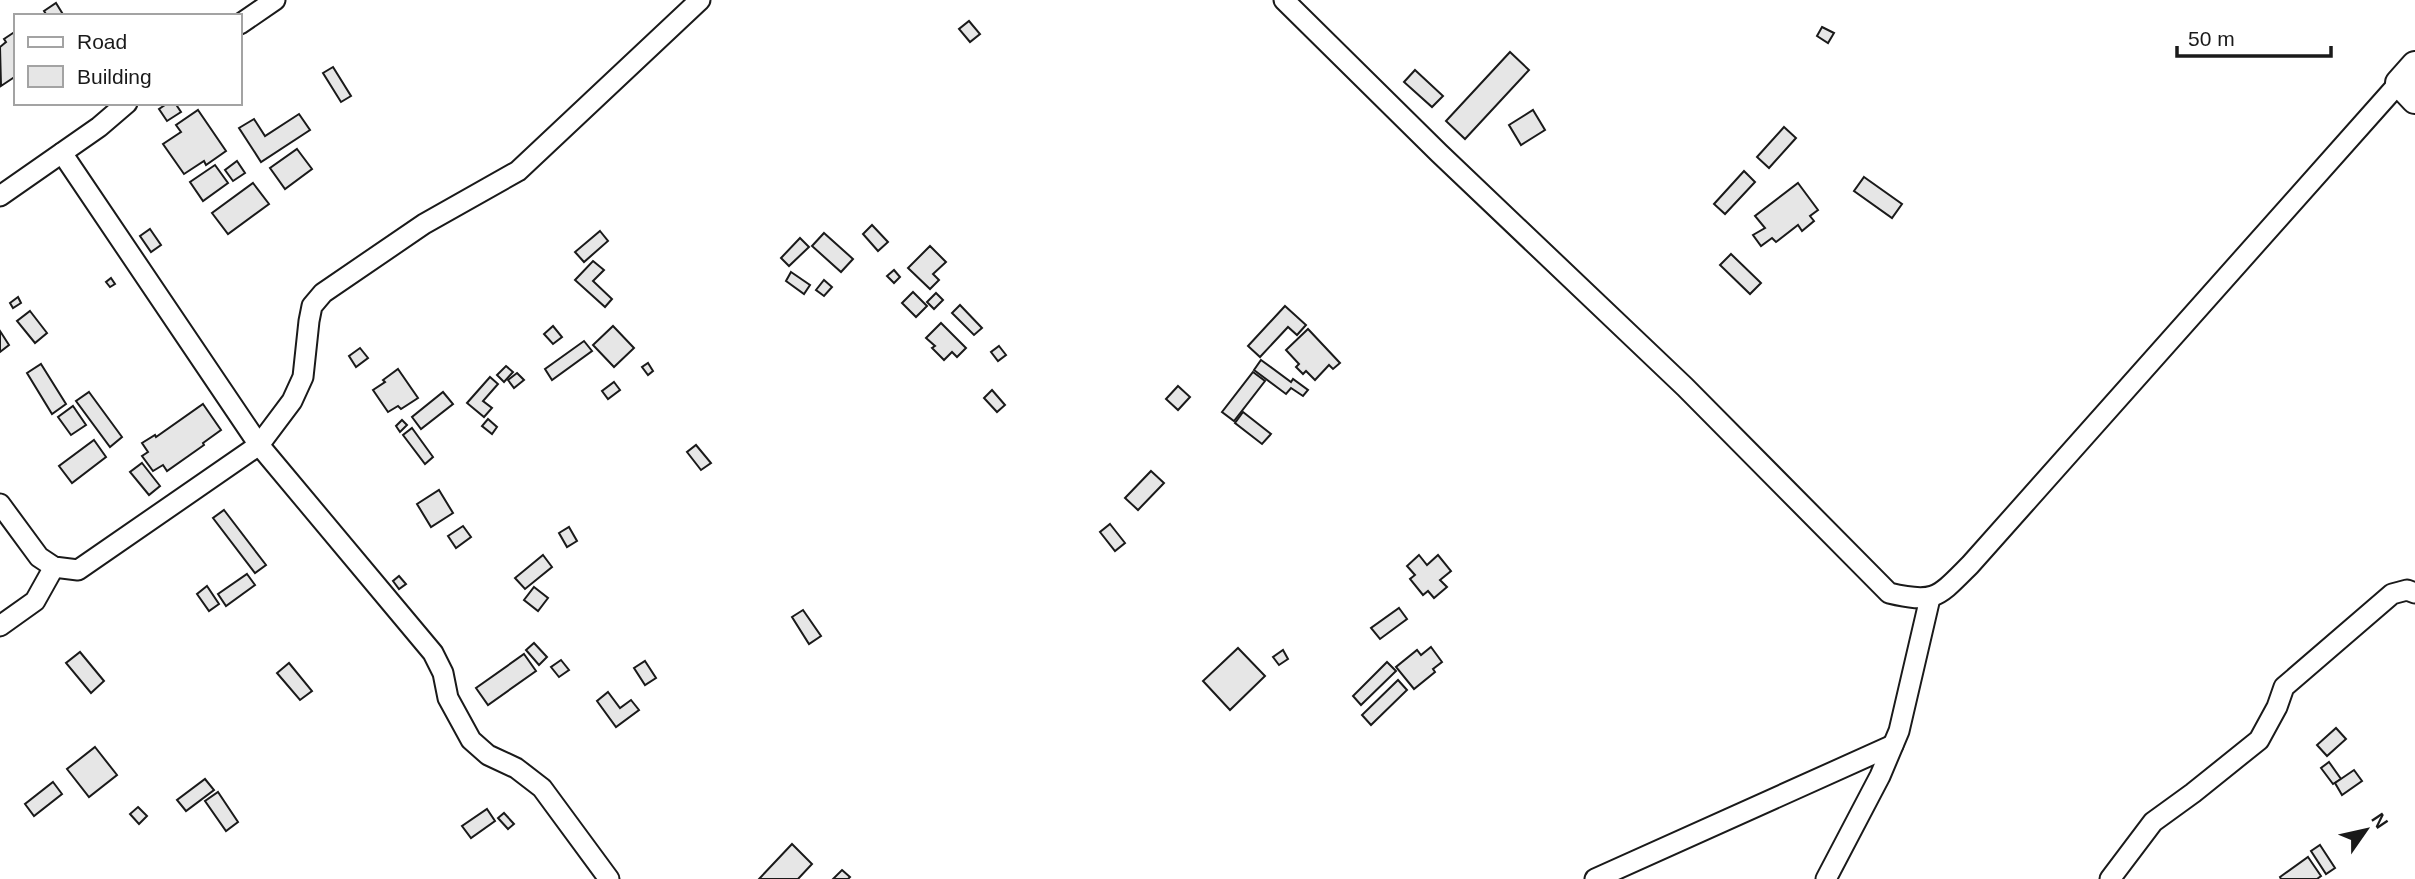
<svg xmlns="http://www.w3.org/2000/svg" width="2415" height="879" font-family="Helvetica,sans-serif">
  <rect width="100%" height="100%" fill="#fff"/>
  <!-- building -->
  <g fill="#e6e6e6" stroke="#1a1a1a" stroke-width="2">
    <path d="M56,3L64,16H44L46,14L44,11Z"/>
    <path d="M969,21L980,34L970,42L959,29Z"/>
    <path d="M1822,27L1834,33L1828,43L1817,36Z"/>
    <path d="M16,31V76L1,86L0,47L6,42L4,39Z"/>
    <path d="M1510,52L1529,70L1465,139L1446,121Z"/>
    <path d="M333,67L351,96L341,102L323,73Z"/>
    <path d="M1415,70L1443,96L1432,107L1404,82Z"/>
    <path d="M168,103H175L181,112L167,121L159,109Z"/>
    <path d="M198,110L226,151L206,165L204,161L184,174L163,144L181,132L176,125Z"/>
    <path d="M1533,110L1545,130L1521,145L1509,125Z"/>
    <path d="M299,114L310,130L261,162L239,128L254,119L265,136Z"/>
    <path d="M1784,127L1796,138L1769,168L1757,157Z"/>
    <path d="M297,149L312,169L285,189L270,168Z"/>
    <path d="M237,161L245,173L233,181L225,170Z"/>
    <path d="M215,165L228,183L203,201L190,182Z"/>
    <path d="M1744,171L1755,182L1725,214L1714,204Z"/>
    <path d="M1864,177L1902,204L1892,218L1854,191Z"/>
    <path d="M253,183L269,204L228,234L212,213Z"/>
    <path d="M1798,183L1818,210L1810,216L1814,221L1802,231L1798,225L1776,242L1772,238L1761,246L1753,235L1765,228L1755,216Z"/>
    <path d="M872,225L888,242L878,251L863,234Z"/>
    <path d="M150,229L161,245L151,252L140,236Z"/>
    <path d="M600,231L608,241L584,262L575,252Z"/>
    <path d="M824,233L853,259L841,272L812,246Z"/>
    <path d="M800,238L809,247L789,266L781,258Z"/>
    <path d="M930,246L946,262L933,274L939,280L930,289L908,268Z"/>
    <path d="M1731,254L1761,283L1750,294L1720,265Z"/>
    <path d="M593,261L604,270L593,281L612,299L605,307L575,280Z"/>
    <path d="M894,270L900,277L894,283L887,276Z"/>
    <path d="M791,272L810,285L804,294L786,281Z"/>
    <path d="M111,278L115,284L110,287L106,282Z"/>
    <path d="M824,280L832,287L824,296L816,290Z"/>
    <path d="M913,292L927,306L916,317L902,303Z"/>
    <path d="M936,293L943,300L934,309L927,302Z"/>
    <path d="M18,297L21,303L13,308L10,303Z"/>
    <path d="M960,305L982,328L974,335L952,313Z"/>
    <path d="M1285,306L1306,325L1297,335L1288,327L1260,357L1248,346Z"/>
    <path d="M30,311L47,333L35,343L17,321Z"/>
    <path d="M941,323L966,348L957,357L952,352L944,360L932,348L935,346L926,338Z"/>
    <path d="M553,326L562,337L553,344L544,334Z"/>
    <path d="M613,326L634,348L614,367L593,345Z"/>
    <path d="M1308,329L1340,363L1333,369L1329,365L1315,380L1306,371L1303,374L1296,367L1299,364L1286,350Z"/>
    <path d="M0,331L9,345L0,352Z"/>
    <path d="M584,341L592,351L552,380L545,369Z"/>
    <path d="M999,346L1006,355L998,361L991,352Z"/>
    <path d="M360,348L368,358L356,367L349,356Z"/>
    <path d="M1261,360L1291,382L1293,379L1308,390L1303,396L1291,388L1286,394L1254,370Z"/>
    <path d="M648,363L653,371L648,375L642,367Z"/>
    <path d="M41,364L66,404L52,414L27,373Z"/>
    <path d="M506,366L513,372L504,382L497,375Z"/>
    <path d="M398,369L418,398L401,409L398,406L388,412L373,390L385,382L383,380Z"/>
    <path d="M1253,372L1265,381L1234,421L1222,412Z"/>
    <path d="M517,373L524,380L514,388L508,380Z"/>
    <path d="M490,377L498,384L483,401L492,408L484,417L467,403Z"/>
    <path d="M614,382L620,390L608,399L602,391Z"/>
    <path d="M1178,386L1190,397L1178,410L1166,399Z"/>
    <path d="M992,390L1005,405L997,412L984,398Z"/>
    <path d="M89,392L122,437L110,447L76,401Z"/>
    <path d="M443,392L453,404L421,429L412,417Z"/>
    <path d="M203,404L221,430L203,443L204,445L167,471L163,465L153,471L142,456L148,452L142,443L155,435L156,437Z"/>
    <path d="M73,406L86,425L71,435L58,417Z"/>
    <path d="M1243,412L1271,434L1262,444L1235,423Z"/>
    <path d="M488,419L497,427L492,434L482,426Z"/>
    <path d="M402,420L407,425L400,432L396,426Z"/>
    <path d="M412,428L433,457L425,464L403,435Z"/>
    <path d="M94,440L106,457L72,483L59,466Z"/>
    <path d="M696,445L711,463L701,470L687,452Z"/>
    <path d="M142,463L160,486L149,495L130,472Z"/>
    <path d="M1151,471L1164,483L1138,510L1125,498Z"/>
    <path d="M439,490L453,513L431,527L417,504Z"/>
    <path d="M224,510L266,565L255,573L213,518Z"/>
    <path d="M1110,524L1125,543L1115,551L1100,532Z"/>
    <path d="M463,526L471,537L456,548L448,536Z"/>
    <path d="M569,527L577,541L567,547L559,533Z"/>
    <path d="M543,555L552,567L525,589L515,578Z"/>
    <path d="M1419,555L1427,565L1438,555L1451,571L1440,580L1447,587L1434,598L1428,591L1423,595L1410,579L1415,575L1407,566Z"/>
    <path d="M247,574L255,585L226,606L218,594Z"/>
    <path d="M399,576L406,584L399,589L393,581Z"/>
    <path d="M207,586L219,604L209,611L197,594Z"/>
    <path d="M534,587L548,598L538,611L524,600Z"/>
    <path d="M1399,608L1407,619L1380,639L1371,628Z"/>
    <path d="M803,610L821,636L809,644L792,617Z"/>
    <path d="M534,643L547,657L539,665L526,650Z"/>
    <path d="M1431,647L1442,662L1433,669L1435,672L1414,689L1396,667L1417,650L1421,655Z"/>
    <path d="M1238,648L1265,676L1230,710L1203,681Z"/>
    <path d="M1283,650L1288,659L1279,665L1273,657Z"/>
    <path d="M80,652L104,681L91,693L66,663Z"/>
    <path d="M524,654L536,671L488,705L476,688Z"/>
    <path d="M561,660L569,670L559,677L551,667Z"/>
    <path d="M645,661L656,678L645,685L634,668Z"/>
    <path d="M1387,662L1396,671L1361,705L1353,696Z"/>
    <path d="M289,663L312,691L300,700L277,673Z"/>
    <path d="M1398,680L1407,690L1371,725L1362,715Z"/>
    <path d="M608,692L620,708L631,700L639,710L616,727L597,701Z"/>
    <path d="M2336,728L2346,739L2327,756L2317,745Z"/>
    <path d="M95,747L117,775L89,797L67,769Z"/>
    <path d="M2329,762L2341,779L2333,784L2321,768Z"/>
    <path d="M2354,770L2362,781L2342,795L2335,783Z"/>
    <path d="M205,779L214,790L186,811L177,800Z"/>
    <path d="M53,782L62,794L34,816L25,804Z"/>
    <path d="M218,792L238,822L226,831L205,801Z"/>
    <path d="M138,807L147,816L139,824L130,814Z"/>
    <path d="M487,809L495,821L471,838L462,826Z"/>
    <path d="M504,813L514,824L508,829L498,818Z"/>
    <path d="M792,844L812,864L798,879H759Z"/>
    <path d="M2320,845L2335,868L2326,874L2311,851Z"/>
    <path d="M2308,857L2321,876L2317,879H2281L2280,877Z"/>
    <path d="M842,870L850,877L848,879H833Z"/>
  </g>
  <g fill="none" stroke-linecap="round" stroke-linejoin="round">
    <!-- street casing -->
    <g stroke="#1a1a1a" stroke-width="23">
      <g id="street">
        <path d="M1284,0L1439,153L1685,387L1889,593C1935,604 1938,597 1970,565L2399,83"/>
        <path d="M240,24L275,0"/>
        <path d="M62,153L259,445L433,653L443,673L448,698L471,740L488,755L516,768L542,788L609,879"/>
        <path d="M0,196L99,127L127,103"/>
        <path d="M0,504L39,557L54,567L78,570L259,445L292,401L303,377L309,321L312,306L323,293L424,224L518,171L700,0"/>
        <path d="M0,626L35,601L54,567"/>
        <path d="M1595,879L1893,745"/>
        <path d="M1826,879L1880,776L1899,731L1930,598"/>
        <path d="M2110,879L2153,822L2193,793L2259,740L2277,707L2284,687L2392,594L2407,590L2415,593"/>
      </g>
    </g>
    <!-- secondary casing -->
    <g stroke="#1a1a1a" stroke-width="30">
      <path id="secondary" d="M2415,65L2399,83L2415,100"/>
    </g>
    <!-- street -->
    <use href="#street" stroke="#fff" stroke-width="19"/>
    <!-- secondary -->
    <use href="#secondary" stroke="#fff" stroke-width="26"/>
  </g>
  <!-- legend -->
  <rect x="14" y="14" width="228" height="91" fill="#ffffff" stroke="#a3a3a3" stroke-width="2"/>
  <rect x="28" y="37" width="35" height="10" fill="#ffffff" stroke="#a3a3a3" stroke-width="2"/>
  <text x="77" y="49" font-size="21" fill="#1a1a1a">Road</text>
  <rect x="28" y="66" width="35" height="21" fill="#e6e6e6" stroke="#a3a3a3" stroke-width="2"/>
  <text x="77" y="84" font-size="21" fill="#1a1a1a">Building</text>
  <!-- north arrow -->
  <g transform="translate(2366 830) rotate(56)" stroke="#ffffff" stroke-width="5" paint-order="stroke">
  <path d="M0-5L12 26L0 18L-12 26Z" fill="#1a1a1a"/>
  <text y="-10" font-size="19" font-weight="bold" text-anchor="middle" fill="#1a1a1a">N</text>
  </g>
  <!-- scale -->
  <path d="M2177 46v10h154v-10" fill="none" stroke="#1a1a1a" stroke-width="3.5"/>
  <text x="2188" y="46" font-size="21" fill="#1a1a1a" stroke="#ffffff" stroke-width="5" paint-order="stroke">50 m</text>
</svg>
